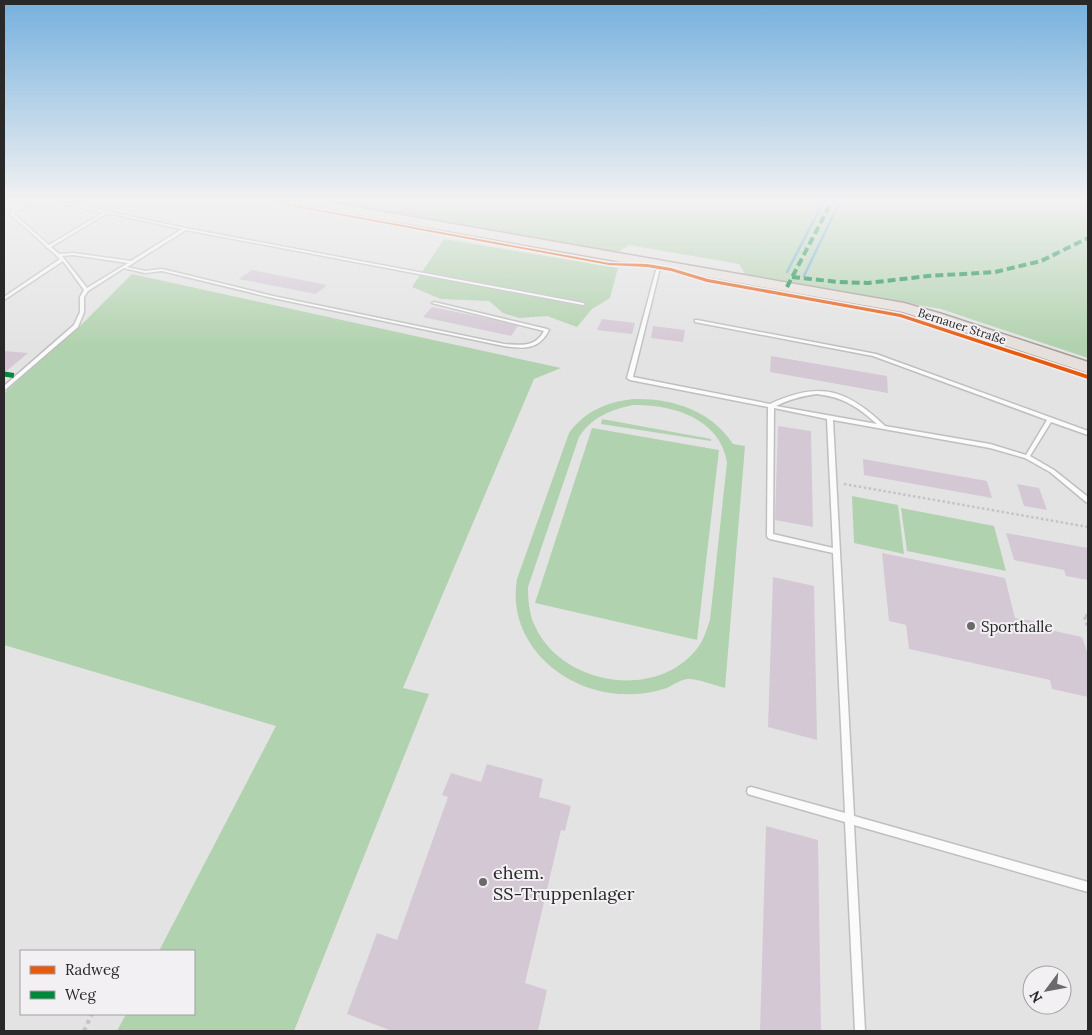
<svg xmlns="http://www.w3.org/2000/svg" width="1092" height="1035" font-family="Lora,serif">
  <rect width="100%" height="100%" fill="#e4e3e4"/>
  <!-- green -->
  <g fill="#b1d2ae" fill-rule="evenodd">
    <path d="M328,201H1088V358L941,309L745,274L739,264L629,245L618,252Z"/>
    <path d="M444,239L618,268L610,298L592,309L577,327L547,316L519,318L503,313L489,301L441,299L412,287Z"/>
    <path d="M132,274L561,368L534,379L403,688L429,694L294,1031H117L126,1014H194V951H159L276,726L4,645V393L82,324Z"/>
    <path d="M633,399C672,398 711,410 733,444L745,446L725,688C713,685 699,679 688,679C682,679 673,685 667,688C654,692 639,695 625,694C564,693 506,643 517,579L569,433C585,411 607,402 633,399ZM633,405C671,404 720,418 727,462L710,620C706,631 703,643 695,651C653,701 559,684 534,624C529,613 528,599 528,587L579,437C592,417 610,410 633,405Z"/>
    <path d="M602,419L711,439V441L601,424Z"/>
    <path d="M592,428L719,450L697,640L535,603Z"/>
    <path d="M852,496L898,505L904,554L854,543Z"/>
    <path d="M901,508L994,526L1006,571L907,551Z"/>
  </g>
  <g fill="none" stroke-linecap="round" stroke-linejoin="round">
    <!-- stream -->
    <g stroke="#69a9cc" stroke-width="2.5">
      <path d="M787,272L824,201"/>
      <path d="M804,276L840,201"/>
    </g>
  </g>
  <!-- building -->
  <g fill="#d4c8d5">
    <path d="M252,270L327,285L316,294L239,279Z"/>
    <path d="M432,307L476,316L518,326L511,336L423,317Z"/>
    <path d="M602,319L635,323L632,334L597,330Z"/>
    <path d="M653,326L685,330L683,342L651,338Z"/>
    <path d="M4,351L28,353L4,373Z"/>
    <path d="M771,356L887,376L888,393L770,372Z"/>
    <path d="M778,426L811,431L813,527L775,520Z"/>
    <path d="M863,459L987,481L992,498L864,475Z"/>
    <path d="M1017,484L1039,488L1047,510L1024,506Z"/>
    <path d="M1006,533L1088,548V580L1066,576L1064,570L1014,560Z"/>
    <path d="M882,553L1005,578L1015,618L1034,621L1036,627L1082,637L1088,654V697L1052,689L1050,680L909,649L906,625L889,621Z"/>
    <path d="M773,577L814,586L817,740L768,727Z"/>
    <path d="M487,764L543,779L539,797L571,806L565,831L561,830L525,983L547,990L538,1031H392L347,1014L377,933L397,940L448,797L442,795L451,773L481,782Z"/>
    <path d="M766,826L818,840L821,1031H760Z"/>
  </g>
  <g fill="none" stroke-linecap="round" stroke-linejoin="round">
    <!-- lane casing -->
    <g stroke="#bfbfbf" stroke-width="3">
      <g id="lane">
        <path d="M34,201H39L15,211L14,214L49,245L103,213L52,201H58L185,228L583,303L585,304L583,305L186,230L135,262L134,263L127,267L145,271L162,269L273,296L504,344C521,345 535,348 544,331L432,303L434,302L547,329L549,330C539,350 524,349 504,346L273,298L162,271L145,273L124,268L88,291L84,297V312L78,327L6,389L4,390V386L74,325L80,312V297L84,290L63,261L4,300V297L60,259L48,248H47L46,246L10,214L13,209ZM107,213L182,229L131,261L73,253L59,254L51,247ZM73,255L128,263L87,288L62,256Z"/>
        <path d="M658,263L661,264L633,377L770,404C820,381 846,389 885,426L990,444L1026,455L1047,420L873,356L695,322V320H697L876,354L1088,431V435L1051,422L1030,456L1054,470L1088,497V502H1086L1050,472L1025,458L990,448L833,420L854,816L1088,882V892L854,825L865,1031H855L845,822L751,795L748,794L747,791L748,788L751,787L845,813L833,553L770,539L768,538L767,536L768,407L630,380L627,378ZM817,394C843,397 858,407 877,424L776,406C790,399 802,396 817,394ZM774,408L827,419L833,548L773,534Z"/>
      </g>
    </g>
    <!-- primary casing -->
    <g stroke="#a59a94" stroke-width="3">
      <path id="primary" d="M296,201H321L904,303L942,314L1088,362V373L903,312L302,205Z"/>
    </g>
    <!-- path-far2 -->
    <path stroke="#c5c4c5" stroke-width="2.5" stroke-dasharray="2.5 2.5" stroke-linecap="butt" d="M844,484L1088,527"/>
    <!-- path-far1 -->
    <path stroke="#c5c4c5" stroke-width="3" stroke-dasharray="3 3" stroke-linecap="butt" d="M1088,616L1084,615L1088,628"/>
    <!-- path -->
    <path stroke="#c5c4c5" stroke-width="4" stroke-dasharray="4 4" stroke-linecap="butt" d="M84,1031L92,1014"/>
    <!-- lane -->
    <use href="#lane" fill="#fbfbfb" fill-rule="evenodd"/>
    <!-- primary -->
    <use href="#primary" fill="#e6e0dc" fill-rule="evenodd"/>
    <!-- quiet-far1 -->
    <g stroke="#00873e" stroke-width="4" stroke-dasharray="8 4" stroke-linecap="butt">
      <path d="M792,277L839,282L868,283L928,276L995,272L1041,261L1088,238"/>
      <path d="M787,287L832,201"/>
    </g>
    <!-- quiet -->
    <path stroke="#00873e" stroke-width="5" stroke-dasharray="10 5" stroke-linecap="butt" d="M4,374L18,376"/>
    <!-- cycleway casing -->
    <g stroke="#f2f0f2" stroke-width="3">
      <path id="cycleway" d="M264,201H272L609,263L647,264L671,268L708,279L901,314L1088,375V379L900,317L707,282L671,271L647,267L609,265Z"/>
    </g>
    <!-- cycleway -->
    <use href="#cycleway" fill="#e8590c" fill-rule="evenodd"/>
  </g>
  <!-- sky -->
  <linearGradient id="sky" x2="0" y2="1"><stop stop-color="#75b0dd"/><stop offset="0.58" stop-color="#f3f2f3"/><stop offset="1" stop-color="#f3f2f3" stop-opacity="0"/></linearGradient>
  <rect width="1092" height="346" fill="url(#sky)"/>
  <!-- markers -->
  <g fill="#6b6a6b" stroke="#f2f0f2" stroke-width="2">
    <circle cx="971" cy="626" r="5"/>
    <circle cx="483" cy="882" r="5"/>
  </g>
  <g text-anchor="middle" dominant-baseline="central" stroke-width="4" stroke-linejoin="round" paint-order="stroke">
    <!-- far-street labels -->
    <g font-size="12" fill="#2a292a" stroke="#f2f0f2">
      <text transform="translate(962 326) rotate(18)">Bernauer Straße</text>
    </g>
    <!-- poi labels -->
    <g font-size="15" fill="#2a292a" stroke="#f2f0f2" text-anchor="start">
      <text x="981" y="626">Sporthalle</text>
    </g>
    <!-- near-poi labels -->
    <g font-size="18" fill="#2a292a" stroke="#f2f0f2" text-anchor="start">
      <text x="493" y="872">ehem.<tspan x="493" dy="21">SS-Truppenlager</tspan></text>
    </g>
  </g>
  <!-- border -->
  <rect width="1092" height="1035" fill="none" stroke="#2a292a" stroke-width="10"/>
  <!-- legend -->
  <rect x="20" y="950" width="175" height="65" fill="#f2f0f2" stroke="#a2a0a2"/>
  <rect x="30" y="966" width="25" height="8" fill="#e8590c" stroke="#a2a0a2"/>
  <text x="65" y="975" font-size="15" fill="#2a292a">Radweg</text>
  <rect x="30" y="991" width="25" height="8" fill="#00873e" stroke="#a2a0a2"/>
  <text x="65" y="1000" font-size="15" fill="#2a292a">Weg</text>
  <!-- north arrow -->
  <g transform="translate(1047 990) rotate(238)"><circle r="24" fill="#f2f0f2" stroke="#a2a0a2"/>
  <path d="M0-4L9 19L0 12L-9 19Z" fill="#6b6a6b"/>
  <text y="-8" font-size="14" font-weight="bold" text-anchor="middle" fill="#2a292a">N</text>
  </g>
</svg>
